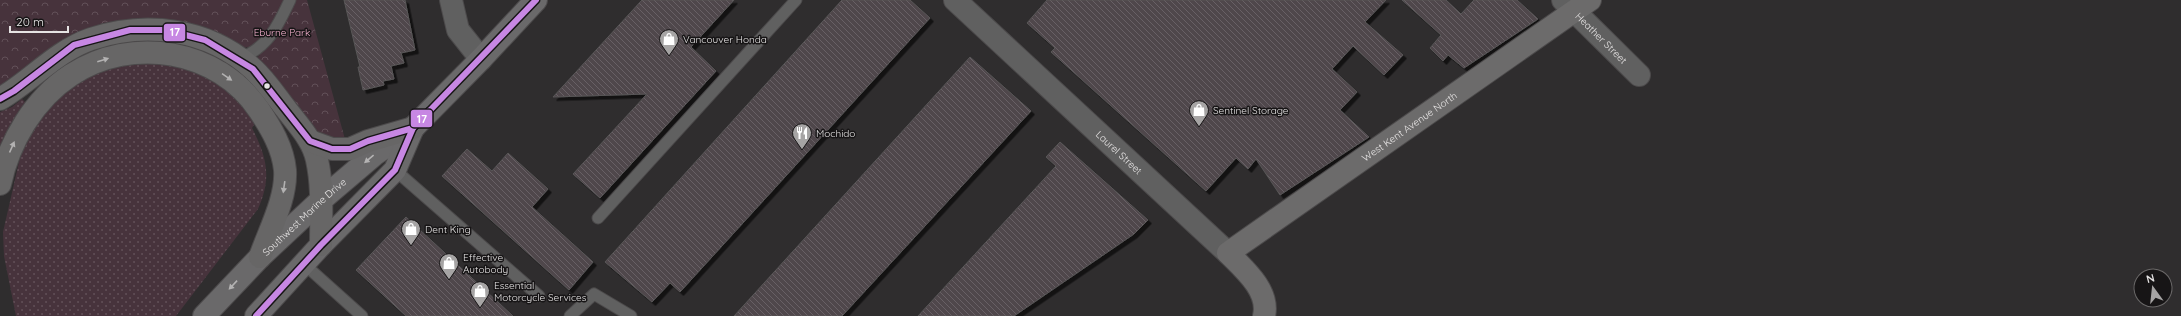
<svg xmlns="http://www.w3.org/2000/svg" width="2181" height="316" font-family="Quicksand,sans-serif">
  <defs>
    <pattern id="grass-dots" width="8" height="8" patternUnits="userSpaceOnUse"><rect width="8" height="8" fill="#47333c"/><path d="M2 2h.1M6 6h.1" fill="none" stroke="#625058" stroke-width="1.8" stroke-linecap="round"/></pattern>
    <pattern id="park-crowns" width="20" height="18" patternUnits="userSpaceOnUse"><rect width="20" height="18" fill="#47333c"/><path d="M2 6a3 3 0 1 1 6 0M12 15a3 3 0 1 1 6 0" fill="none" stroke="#625058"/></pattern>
    <pattern id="building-back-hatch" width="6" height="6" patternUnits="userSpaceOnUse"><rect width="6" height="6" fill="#4f474b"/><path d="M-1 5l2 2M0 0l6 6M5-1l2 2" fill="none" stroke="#686165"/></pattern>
    <filter id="shadow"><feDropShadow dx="3.5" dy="3.5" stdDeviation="0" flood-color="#0009"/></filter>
  </defs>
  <rect width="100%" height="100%" fill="#2f2d2e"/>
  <!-- grass -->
  <g fill="url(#grass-dots)">
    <path d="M151,62C161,63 172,63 182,66C213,74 237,98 255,123L252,128C267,157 272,178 258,209L176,316H16L4,256L3,232L22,149L46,108L77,81L117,65Z"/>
    <path d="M22,99L27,104L0,151V112L12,107Z"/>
  </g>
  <!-- park -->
  <path fill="url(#park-crowns)" d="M0,0H307L346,143L314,131L255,59L260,55L249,47L241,48L152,21L0,88Z"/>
  <!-- building -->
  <g fill="url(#building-back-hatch)" stroke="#585657" filter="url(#shadow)">
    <path d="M344,0H405L415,50L401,53L404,63L391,66L394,79L383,81L384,85L363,90L358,67H360Z"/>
    <path d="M642,0H734L691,47L716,71L600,198L573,174L647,94L553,97Z"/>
    <path d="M842,0H910L930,18L680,292L670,283L652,302L605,262Z"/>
    <path d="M1047,0H1386L1365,22L1403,55L1384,75L1353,46L1332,69L1357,92L1340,110L1369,137L1280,195L1256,159L1248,169L1236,158L1206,191L1051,52L1055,48L1027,23Z"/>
    <path d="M1402,0H1446L1461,14L1474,0H1517L1538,19L1464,68L1448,55L1443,61L1430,48L1441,35Z"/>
    <path d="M970,57L1031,111L842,316H734Z"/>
    <path d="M1060,142L1148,220L1134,234L1014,316H918L1056,166L1046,157Z"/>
    <path d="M467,149L492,171L508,153L548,189L532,207L593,262L569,290L442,176Z"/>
    <path d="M406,217L513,316H406L356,270Z"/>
  </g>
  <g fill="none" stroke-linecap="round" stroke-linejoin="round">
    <!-- lane casing -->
    <g stroke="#4c4a4b" stroke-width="13">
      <g id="lane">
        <path d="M238,59C267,49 278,26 290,0"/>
        <path d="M395,170L539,296"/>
        <path d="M598,218L796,0"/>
        <path d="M304,264L362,316"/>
        <path d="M570,316L594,294L631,316"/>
      </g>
    </g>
    <!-- street casing -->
    <g stroke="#4c4a4b" stroke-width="24">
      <g id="street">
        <path d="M451,0L458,30L481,59"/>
        <path id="s1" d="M955,0L1228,253"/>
        <path id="s2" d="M1563,0L1639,75"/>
      </g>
    </g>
    <!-- secondary casing -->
    <g stroke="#4c4a4b" stroke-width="24">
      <g id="secondary">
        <path id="s3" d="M1264,316C1270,291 1244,269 1228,253L1590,0"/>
      </g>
    </g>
    <!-- primary casing -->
    <g stroke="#4c4a4b" stroke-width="24">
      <g id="primary">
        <path id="s4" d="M204,316L260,257L321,200L374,155L413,128L481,59L536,0"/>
        <path d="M256,316L321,245L395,170L413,128"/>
      </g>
    </g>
    <!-- highway casing -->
    <g stroke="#4c4a4b" stroke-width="24">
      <g id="highway">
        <path d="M0,99C31,81 56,51 91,39C146,21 208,28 253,69C266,81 275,95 286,109C298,125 313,140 317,160C323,187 321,217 321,245"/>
        <path d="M310,141L332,149H350L368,141L413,128"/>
        <path d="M0,184C9,142 34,99 71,75C132,35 218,49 259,110C271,128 283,148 285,170C287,198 269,231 260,257"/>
      </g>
    </g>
    <!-- lane -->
    <use href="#lane" stroke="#606060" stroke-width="11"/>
    <!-- street -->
    <use href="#street" stroke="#606060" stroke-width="22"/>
    <!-- secondary -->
    <use href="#secondary" stroke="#6c6b6b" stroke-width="22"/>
    <!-- primary -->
    <use href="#primary" stroke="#6a696a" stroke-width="22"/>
    <!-- highway -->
    <use href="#highway" stroke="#676666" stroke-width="22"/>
    <!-- bus-1 casing -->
    <g stroke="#171516" stroke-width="9">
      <g id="bus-1">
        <path d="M0,99L14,91L74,45L130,30H166L205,40L253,69L310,141L332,149H350L368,141L413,128L536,0"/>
        <path d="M256,316L321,245L395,170L413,128L429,111"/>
      </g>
    </g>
    <!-- bus-1 -->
    <use href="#bus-1" stroke="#c787e3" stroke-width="6"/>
  </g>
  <!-- one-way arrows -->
  <defs><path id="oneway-solid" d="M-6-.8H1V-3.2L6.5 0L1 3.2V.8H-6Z"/></defs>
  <g fill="#b3b2b2">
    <use href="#oneway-solid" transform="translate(103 60) rotate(-17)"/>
    <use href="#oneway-solid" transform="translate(227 77) rotate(34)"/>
    <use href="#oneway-solid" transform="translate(12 147) rotate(-66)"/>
    <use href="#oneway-solid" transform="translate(284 187) rotate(98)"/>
  </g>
  <g fill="#b4b3b3">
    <use href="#oneway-solid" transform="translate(369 159) rotate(140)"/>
    <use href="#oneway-solid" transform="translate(233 285) rotate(133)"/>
  </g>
  <!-- icons -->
  <defs>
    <g id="shop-pin" transform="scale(1)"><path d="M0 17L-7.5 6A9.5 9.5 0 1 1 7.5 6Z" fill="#a6a4a4" stroke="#171516"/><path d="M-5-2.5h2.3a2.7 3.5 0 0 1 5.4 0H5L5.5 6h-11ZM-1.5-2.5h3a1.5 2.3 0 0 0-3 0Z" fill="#fff"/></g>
    <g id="restaurant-pin" transform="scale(1)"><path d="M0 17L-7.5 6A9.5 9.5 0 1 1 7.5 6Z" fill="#a6a4a4" stroke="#171516"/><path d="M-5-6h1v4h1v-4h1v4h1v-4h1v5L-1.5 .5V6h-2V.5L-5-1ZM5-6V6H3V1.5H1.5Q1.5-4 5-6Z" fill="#fff"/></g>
  </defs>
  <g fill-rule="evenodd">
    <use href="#shop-pin" x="669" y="39"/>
    <use href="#shop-pin" x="1199" y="110"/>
    <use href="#restaurant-pin" x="802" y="133"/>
    <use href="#shop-pin" x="411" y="229"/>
    <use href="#shop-pin" x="449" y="263"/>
    <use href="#shop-pin" x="480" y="291"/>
  </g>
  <!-- markers -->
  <circle fill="#e6e4e4" stroke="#171516" stroke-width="1.5" cx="267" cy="86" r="3.5"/>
  <g text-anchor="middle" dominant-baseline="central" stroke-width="3" stroke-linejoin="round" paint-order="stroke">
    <!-- park labels -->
    <g font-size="10" fill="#f7b3d0" stroke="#171516">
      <text x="282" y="32">Eburne Park</text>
    </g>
    <!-- street labels -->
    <g font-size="10" fill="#e6e4e4" stroke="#171516">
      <text stroke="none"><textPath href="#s2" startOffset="54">Heather Street</textPath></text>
      <text stroke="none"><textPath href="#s3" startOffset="297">West Kent Avenue North</textPath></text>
      <text stroke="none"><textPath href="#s1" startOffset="224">Laurel Street</textPath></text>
      <text stroke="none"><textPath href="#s4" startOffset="141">Southwest Marine Drive</textPath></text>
    </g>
    <!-- poi labels -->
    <g font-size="10" fill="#e6e4e4" stroke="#171516" text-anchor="start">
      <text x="683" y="39">Vancouver Honda</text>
      <text x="1213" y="110">Sentinel Storage</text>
      <text x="816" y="133">Mochido</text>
      <text x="425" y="229">Dent King</text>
      <text x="463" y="257">Effective<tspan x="463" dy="12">Autobody</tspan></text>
      <text x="494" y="285">Essential<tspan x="494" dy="12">Motorcycle Services</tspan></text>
    </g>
  </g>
  <g stroke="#171516" stroke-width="1.5">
    <rect x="163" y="23" width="23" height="19" rx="4" fill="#c787e3"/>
    <rect x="410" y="109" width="23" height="19" rx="4" fill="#c787e3"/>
  </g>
  <g font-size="11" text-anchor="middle" font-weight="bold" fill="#fff">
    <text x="175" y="36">17</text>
    <text x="422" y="123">17</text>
  </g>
  <!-- north arrow -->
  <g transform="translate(2153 288) rotate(345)"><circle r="19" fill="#171516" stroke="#6a6868"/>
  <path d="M0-3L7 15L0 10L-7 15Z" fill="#a6a4a4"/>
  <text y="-6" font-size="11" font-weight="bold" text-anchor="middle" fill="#e6e4e4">N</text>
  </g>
  <!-- scale -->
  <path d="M10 26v6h58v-6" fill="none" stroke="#e6e4e4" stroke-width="2"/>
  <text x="16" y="26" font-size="12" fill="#e6e4e4" stroke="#171516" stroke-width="3" paint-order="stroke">20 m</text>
</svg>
